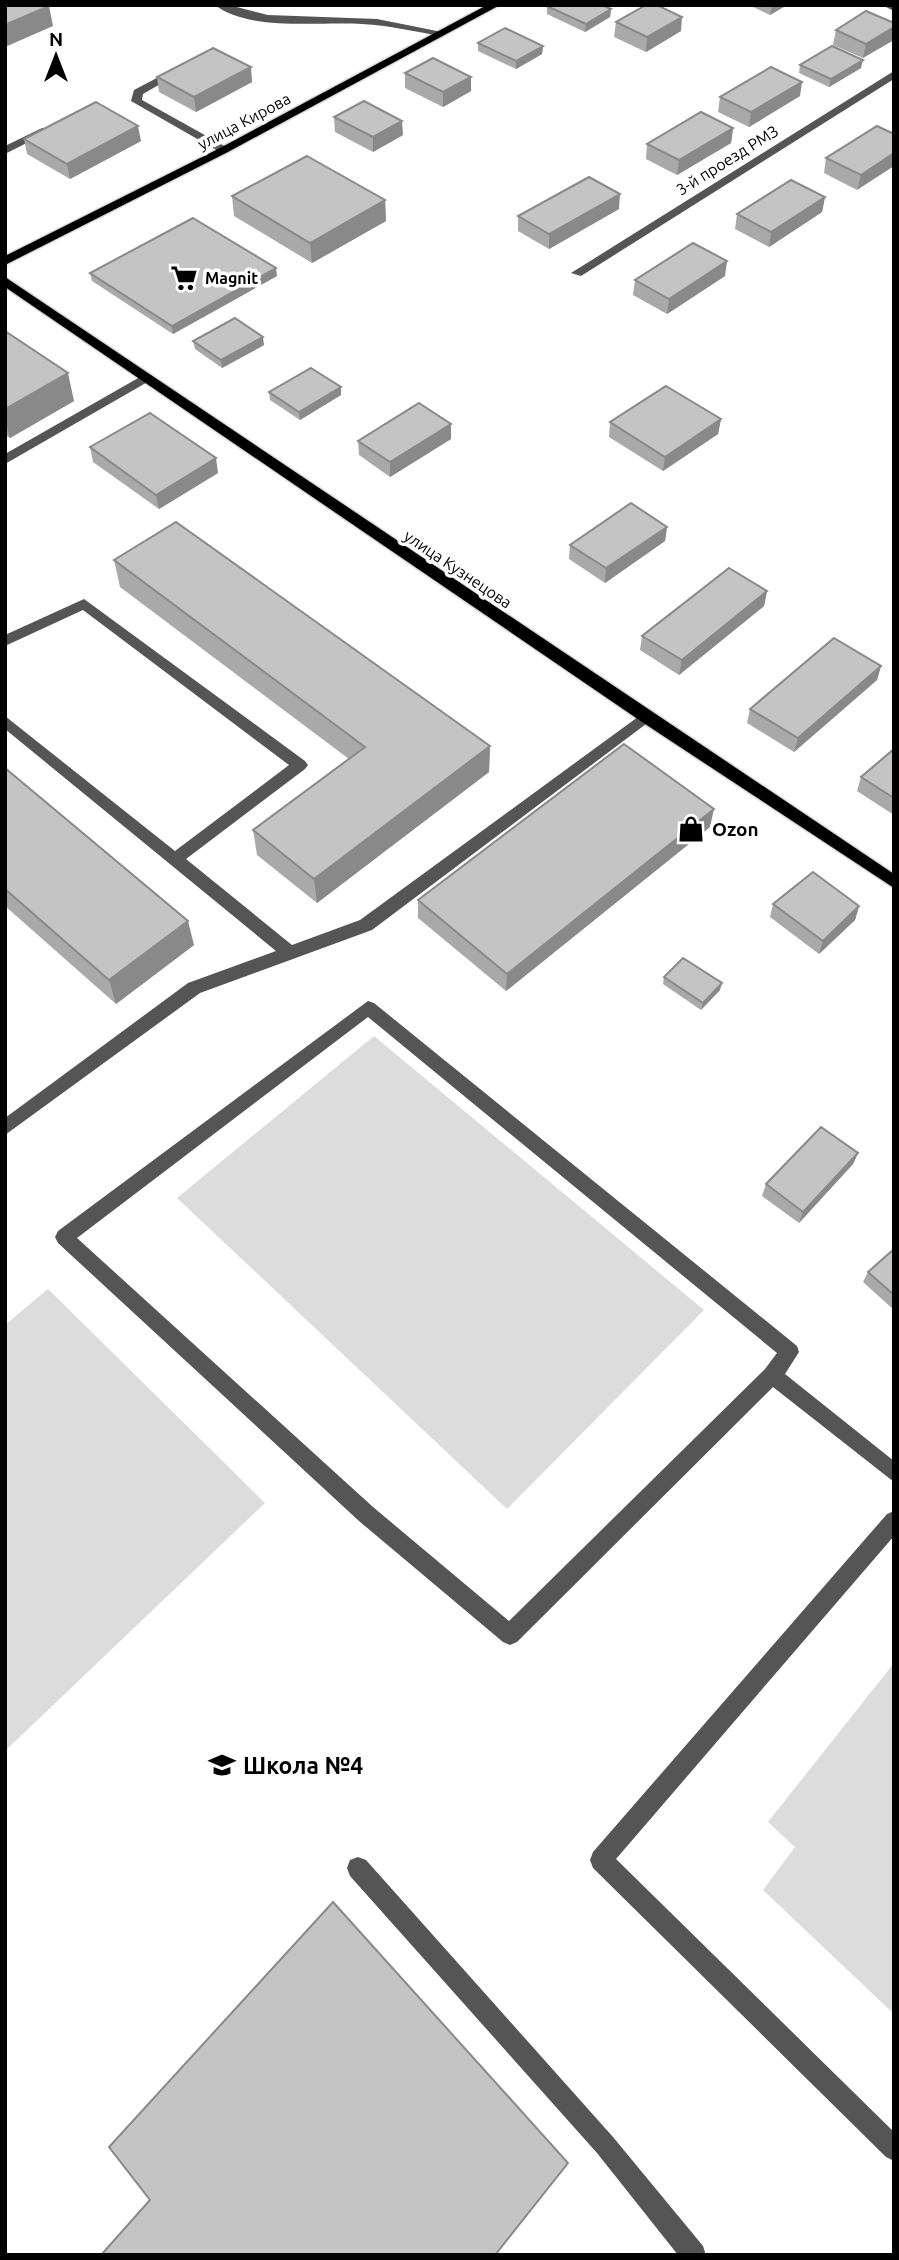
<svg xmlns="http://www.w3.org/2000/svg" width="899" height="2260" font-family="Ubuntu,sans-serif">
  <rect width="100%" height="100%" fill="#fff"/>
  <!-- green -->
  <g fill="#dcdcdc">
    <path d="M374,1036L704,1310L507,1509L177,1198Z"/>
    <path d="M48,1289L265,1503L5,1751V1325Z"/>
    <path d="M894,1663V2014L763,1890L795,1847L768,1822Z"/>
  </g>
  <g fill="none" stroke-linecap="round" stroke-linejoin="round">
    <!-- major casing -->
    <g stroke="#dbdbdb" stroke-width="3">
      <g id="major">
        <path d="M487,5H500L228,152L5,265V256L220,148Z"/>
        <path d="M5,277L894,874V888L642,722L5,287Z"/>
      </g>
    </g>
    <!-- minor -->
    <g fill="#555" fill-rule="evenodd">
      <path d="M215,5H229L268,15L377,19L447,33L442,36C415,32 389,25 362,24C320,21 250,32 215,5Z"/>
      <path d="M882,5H894V11Z"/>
      <path d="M172,70L181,72L143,94L142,100L228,148V152H220L131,101L134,90Z"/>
      <path d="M894,71V79L581,276L571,273Z"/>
      <path d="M42,128L52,130L5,154V146Z"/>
      <path d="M147,373L153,377L151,380L5,464V454Z"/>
      <path d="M84,599L305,761L308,765L305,769L186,859L292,945L360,920L642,714L647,713L654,718L372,930L200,993L5,1135V1118L188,983L276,951L5,729V716L175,851L289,765L83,610L5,646V635Z"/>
      <path d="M368,1001L374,1003L797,1346L799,1352L785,1374L894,1461V1482L773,1387L517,1642L510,1645L503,1642L359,1521L58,1243L55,1237L58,1231ZM368,1017L777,1353L765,1369L509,1621L373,1507L77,1238Z"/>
      <path d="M894,1511V1536L616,1859L894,2132V2161L886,2157L593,1868L590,1860L593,1852L887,1514Z"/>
      <path d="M358,1857L366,1860L613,2137L703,2246L706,2255H678L597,2153L350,1876L347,1868L350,1860Z"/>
    </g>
    <!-- major -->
    <use href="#major" fill="#000" fill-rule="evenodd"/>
  </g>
  <!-- wall -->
  <g fill="#a9a9a9">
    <path d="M749,5H787L770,15Z"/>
    <path d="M547,6L611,9L610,17L585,32L547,14Z"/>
    <path d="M616,22L681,31L646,52L614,37Z"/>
    <path d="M894,23L863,58L833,45L836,30Z"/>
    <path d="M478,43L543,46L542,54L516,69L478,51Z"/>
    <path d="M800,65L861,68L829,87L799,73Z"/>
    <path d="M405,73L471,91L443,107L405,88Z"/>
    <path d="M157,77L252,82L196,112L159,92Z"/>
    <path d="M800,96L749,127L718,112L720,97Z"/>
    <path d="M334,117L403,135L373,152L335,132Z"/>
    <path d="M877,126L857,190L824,173L826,158Z"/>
    <path d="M733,128L731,143L677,175L646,159L647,144Z"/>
    <path d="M24,139L141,141L70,179L27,154Z"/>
    <path d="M232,196L385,200L386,221L312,263L234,216Z"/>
    <path d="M825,197L822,212L769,247L735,229L737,214Z"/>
    <path d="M619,209L549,249L518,231V216Z"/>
    <path d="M90,273L277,276L173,334L92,281Z"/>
    <path d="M725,276L667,314L633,295L635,280Z"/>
    <path d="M5,331L74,401L10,438L5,435Z"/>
    <path d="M193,341L264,345L222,368L195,349Z"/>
    <path d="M269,392L341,395L300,420L270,400Z"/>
    <path d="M721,419L718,434L663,471L609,437L610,422Z"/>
    <path d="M451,424V439L390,477L359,455L358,441Z"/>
    <path d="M90,447L218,473L159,509L93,462Z"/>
    <path d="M667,527L665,541L605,583L569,559L570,545Z"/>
    <path d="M114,560L490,746L489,772L317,903L257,855L253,830L349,759L120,587Z"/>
    <path d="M767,591L764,606L679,675L640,650L642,636Z"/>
    <path d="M881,666L877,680L794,752L747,723L750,709Z"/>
    <path d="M894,749V815L857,791L861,777Z"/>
    <path d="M5,768L194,945L116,1004L5,906Z"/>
    <path d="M710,827L506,991L418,918V900Z"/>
    <path d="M773,904L859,906L855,920L819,954L770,917Z"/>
    <path d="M664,977L720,990L701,1010L663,984Z"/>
    <path d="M858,1153L853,1164L799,1223L762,1196L766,1184Z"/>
    <path d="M894,1249V1310L863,1282L868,1272Z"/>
  </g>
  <!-- shaded-wall -->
  <g fill="#898989">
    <path d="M774,5H787L770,15L772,7Z"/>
    <path d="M49,6L53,26L5,47V25Z"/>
    <path d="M611,9L610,17L585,32L586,24Z"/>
    <path d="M682,17L681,31L646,52L647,37Z"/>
    <path d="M894,27V40L863,58L866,44Z"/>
    <path d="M543,46L542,54L516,69V61Z"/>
    <path d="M863,60L861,68L829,87L831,79Z"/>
    <path d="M251,67L252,82L196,112L194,97Z"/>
    <path d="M471,77V91L443,107V92Z"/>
    <path d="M802,82L800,96L749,127L751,112Z"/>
    <path d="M402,121L403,135L373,152V137Z"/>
    <path d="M138,126L141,141L70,179L67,164Z"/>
    <path d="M733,128L731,143L677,175L679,160Z"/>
    <path d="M894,153V166L857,190L861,175Z"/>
    <path d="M620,194L619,209L549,249V234Z"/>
    <path d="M825,197L822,212L769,247L771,232Z"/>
    <path d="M385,200L386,221L312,263L310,243Z"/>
    <path d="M727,261L725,276L667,314L669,299Z"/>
    <path d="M276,268L277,276L173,334L172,326Z"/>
    <path d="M263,337L264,345L222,368L221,360Z"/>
    <path d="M68,373L74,401L10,438L5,420V409Z"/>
    <path d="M341,387V395L300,420L299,412Z"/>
    <path d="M721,419L718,434L663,471L665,457Z"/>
    <path d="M451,424V439L390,477V462Z"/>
    <path d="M216,458L218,473L159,509L156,495Z"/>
    <path d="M667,527L665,541L605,583L606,568Z"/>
    <path d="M767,591L764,606L679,675L682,660Z"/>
    <path d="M881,666L877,680L794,752L798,738Z"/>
    <path d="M490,746L489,772L317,903L314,879Z"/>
    <path d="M714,809L710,827L506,991L507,974Z"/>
    <path d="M859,906L855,920L819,954L823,941Z"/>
    <path d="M188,921L194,945L116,1004L109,980Z"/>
    <path d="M722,983L720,990L701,1010L703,1003Z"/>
    <path d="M858,1153L853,1164L799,1223L803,1212Z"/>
  </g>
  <!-- building -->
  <g fill="#c4c4c4" stroke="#898989" stroke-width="2">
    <path d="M5,5H49V6L5,25Z"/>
    <path d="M549,5H602L611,9L586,24L547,6Z"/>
    <path d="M646,5H657L682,17L647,37L616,22Z"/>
    <path d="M866,11L894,23V27L866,44L836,30Z"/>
    <path d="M505,28L543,46L516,61L478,43Z"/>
    <path d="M832,46L863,60L831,79L800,65Z"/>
    <path d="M213,48L251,67L194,97L157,77Z"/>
    <path d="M433,58L471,77L443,92L405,73Z"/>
    <path d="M771,67L802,82L751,112L720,97Z"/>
    <path d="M364,101L402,121L373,137L334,117Z"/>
    <path d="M96,102L138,126L67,164L24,139Z"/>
    <path d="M701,112L733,128L679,160L647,144Z"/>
    <path d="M877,126L894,134V153L861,175L826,158Z"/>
    <path d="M307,156L385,200L310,243L232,196Z"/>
    <path d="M589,177L620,194L549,234L518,216Z"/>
    <path d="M791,180L825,197L771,232L737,214Z"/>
    <path d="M193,218L276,268L172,326L90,273Z"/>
    <path d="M693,243L727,261L669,299L635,280Z"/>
    <path d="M235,318L263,337L221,360L193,341Z"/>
    <path d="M5,331L68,373L5,409Z"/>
    <path d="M311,368L341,387L299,412L269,392Z"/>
    <path d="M666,386L721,419L665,457L610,422Z"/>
    <path d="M419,403L451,424L390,462L358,441Z"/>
    <path d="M150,413L216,458L156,495L90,447Z"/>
    <path d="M631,503L667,527L606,568L570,545Z"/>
    <path d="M176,522L490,746L314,879L253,830L365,747L114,560Z"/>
    <path d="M729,568L767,591L682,660L642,636Z"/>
    <path d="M834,638L881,666L798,738L750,709Z"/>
    <path d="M624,744L714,809L507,974L418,900Z"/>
    <path d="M894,749V798L861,777Z"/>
    <path d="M5,768L188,921L109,980L5,889Z"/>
    <path d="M813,872L859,906L823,941L773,904Z"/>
    <path d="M683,958L722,983L703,1003L664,977Z"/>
    <path d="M821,1127L858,1153L803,1212L766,1184Z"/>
    <path d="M894,1249V1295L868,1272Z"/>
    <path d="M333,1902L568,2163L495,2255H101L150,2200L109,2147Z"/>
  </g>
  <!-- icons -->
  <defs>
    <g id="supermarket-bare" transform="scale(2.1)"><path d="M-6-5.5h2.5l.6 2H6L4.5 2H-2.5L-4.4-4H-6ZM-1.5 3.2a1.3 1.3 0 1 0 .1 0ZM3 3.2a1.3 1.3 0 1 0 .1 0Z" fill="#000" stroke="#fff" stroke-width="2.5" paint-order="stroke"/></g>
    <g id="shop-bare" transform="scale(2.1)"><path d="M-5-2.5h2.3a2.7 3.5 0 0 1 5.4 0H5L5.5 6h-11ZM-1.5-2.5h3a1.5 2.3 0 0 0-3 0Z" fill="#000" stroke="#fff" stroke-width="2.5" paint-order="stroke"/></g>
    <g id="school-bare" transform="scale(2.1)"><path d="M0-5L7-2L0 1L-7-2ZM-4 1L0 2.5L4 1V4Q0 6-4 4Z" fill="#000" stroke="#fff" stroke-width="2.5" paint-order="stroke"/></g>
  </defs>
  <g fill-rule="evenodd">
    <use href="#supermarket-bare" x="184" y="278"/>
    <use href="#shop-bare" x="691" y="829"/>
    <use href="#school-bare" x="222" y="1765"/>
  </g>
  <g text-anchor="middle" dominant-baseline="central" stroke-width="7" stroke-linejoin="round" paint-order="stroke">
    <!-- far-street labels -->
    <g font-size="16" fill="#000" stroke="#fff">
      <text transform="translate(244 121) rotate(-28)">улица Кирова</text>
      <text transform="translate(727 160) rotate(-32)">3-й проезд РМЗ</text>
      <text transform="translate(458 569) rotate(34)">улица Кузнецова</text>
    </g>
    <!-- far-poi labels -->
    <g font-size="16" font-weight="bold" fill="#000" stroke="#fff" text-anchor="start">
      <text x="205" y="278">Magnit</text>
    </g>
    <!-- poi labels -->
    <g font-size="19" font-weight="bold" fill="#000" stroke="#fff" text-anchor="start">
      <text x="712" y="829">Ozon</text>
    </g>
    <!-- near-poi labels -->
    <g font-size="23" font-weight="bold" fill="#000" stroke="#fff" text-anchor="start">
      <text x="243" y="1765">Школа №4</text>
    </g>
  </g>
  <!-- border -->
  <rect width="899" height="2260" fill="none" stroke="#000000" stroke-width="14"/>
  <!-- north arrow -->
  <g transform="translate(56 56)" stroke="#ffffff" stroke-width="5" paint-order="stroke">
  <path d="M0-5L12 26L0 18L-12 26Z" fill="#000000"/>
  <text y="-10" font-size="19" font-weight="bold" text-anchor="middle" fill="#000000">N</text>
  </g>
</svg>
